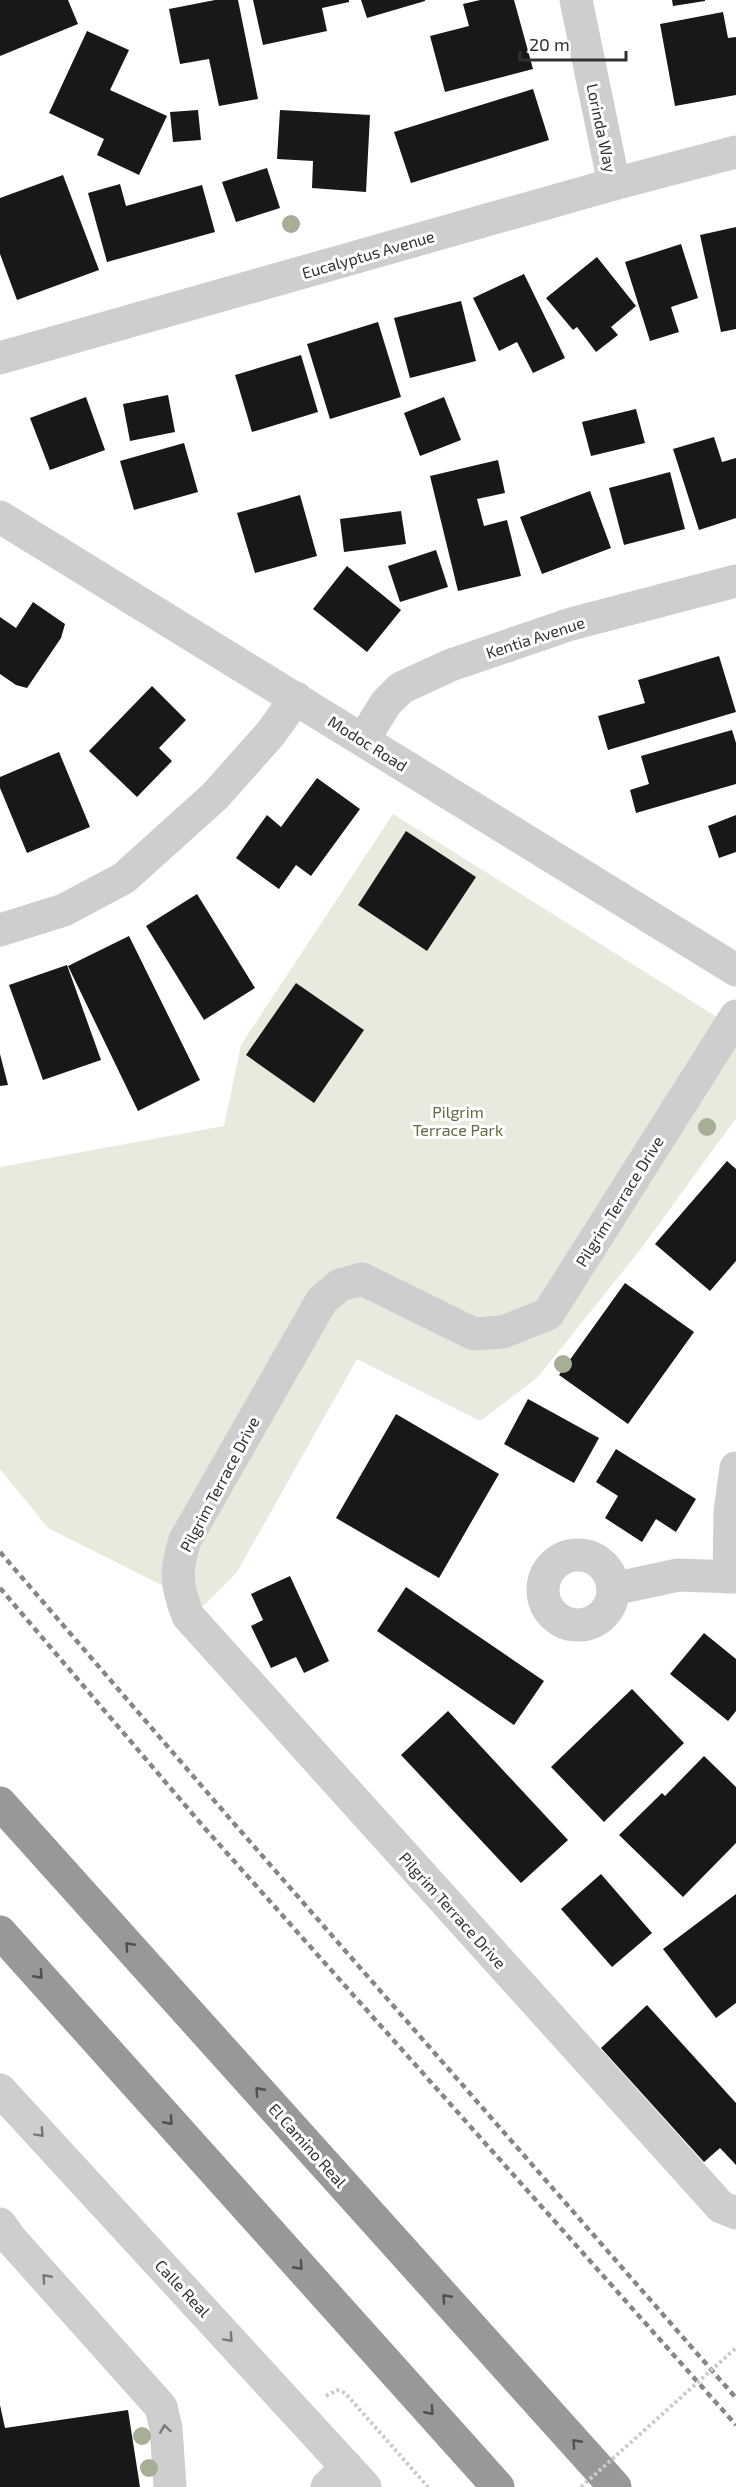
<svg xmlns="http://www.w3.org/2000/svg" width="736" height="2487" font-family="'Exo 2',sans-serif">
  <rect width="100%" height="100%" fill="#fff"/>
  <!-- green -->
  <path fill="#e7eadd" d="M393,814L736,1029V1118L640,1250L538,1377L480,1421L357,1359L237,1572L203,1606L48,1528L0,1469V1167L224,1126L241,1045Z"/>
  <!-- building -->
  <g fill="#181818">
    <path d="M0,0H68L78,24L0,56Z"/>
    <path d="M215,0H238L258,99L219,106L209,59L180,64L169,9Z"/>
    <path d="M253,0H349V2L322,8L327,31L263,45Z"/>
    <path d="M361,0H425V1L367,18Z"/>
    <path d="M480,0H514L533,69L445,92L430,36L469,26L463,4Z"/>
    <path d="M672,0H705V1L673,6Z"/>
    <path d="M723,12L728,38L736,37V95L675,106L660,24Z"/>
    <path d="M87,31L129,50L110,90L167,116L139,175L97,155L104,139L49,113Z"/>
    <path d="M533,89L549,140L411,183L394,132Z"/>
    <path d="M198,110L201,140L173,142L170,112Z"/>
    <path d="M280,110L370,115L366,192L312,188L313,161L277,159Z"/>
    <path d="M267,168L280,208L236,222L222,182Z"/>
    <path d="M63,175L99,270L17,300L0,254V198Z"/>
    <path d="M120,184L126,206L202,185L215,232L107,262L88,193Z"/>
    <path d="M736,227V329L721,332L700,235Z"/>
    <path d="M681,244L698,298L671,307L679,332L650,341L625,262Z"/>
    <path d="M597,257L636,306L611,327L618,335L596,352L577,327L573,330L546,298Z"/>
    <path d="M524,274L565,358L533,373L517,342L499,351L473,298Z"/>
    <path d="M461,301L476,361L410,378L394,318Z"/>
    <path d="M378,322L401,397L330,419L307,344Z"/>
    <path d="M301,355L318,412L252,432L235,375Z"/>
    <path d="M168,395L175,432L130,441L123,404Z"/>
    <path d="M86,397L105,450L50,470L30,418Z"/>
    <path d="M444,397L461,440L420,456L404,413Z"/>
    <path d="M636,409L645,443L591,456L582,422Z"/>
    <path d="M714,437L722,462L736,458V518L699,530L673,449Z"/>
    <path d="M184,443L198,492L134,510L120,461Z"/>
    <path d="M498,460L505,493L477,499L484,526L507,520L521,576L458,591L430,476Z"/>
    <path d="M670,472L685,529L624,545L609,488Z"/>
    <path d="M590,491L611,548L542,574L520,517Z"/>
    <path d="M300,495L317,556L255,573L237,513Z"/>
    <path d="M401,511L406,544L344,552L340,519Z"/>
    <path d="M436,550L448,587L400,602L388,566Z"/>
    <path d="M347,566L401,610L367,652L313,609Z"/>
    <path d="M33,602L65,624L61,638L27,688L16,685L0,674V617L16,628Z"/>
    <path d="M719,656L736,712L608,750L598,716L645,703L638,680Z"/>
    <path d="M152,686L186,720L159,748L172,761L137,797L89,751Z"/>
    <path d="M732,730L736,743V784L636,813L630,790L649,784L641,756Z"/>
    <path d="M59,752L90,827L27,853L0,788V777Z"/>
    <path d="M317,778L360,809L311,876L296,865L279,889L236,858L267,815L281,827Z"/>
    <path d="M736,815V852L719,858L708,826Z"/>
    <path d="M406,831L476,877L427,951L358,905Z"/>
    <path d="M197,894L255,988L204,1020L146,926Z"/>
    <path d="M129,936L200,1080L138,1111L68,966Z"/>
    <path d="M67,965L101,1060L43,1080L9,985Z"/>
    <path d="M296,983L364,1030L314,1103L246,1055Z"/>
    <path d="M0,1054L8,1085L0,1086Z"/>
    <path d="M727,1161L736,1169V1261L710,1291L655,1244Z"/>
    <path d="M625,1283L694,1332L628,1424L559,1375Z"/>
    <path d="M528,1399L599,1438L574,1483L504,1444Z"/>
    <path d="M396,1414L499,1474L439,1578L336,1518Z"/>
    <path d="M616,1449L696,1499L676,1532L656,1519L642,1542L605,1518L618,1496L596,1482Z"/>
    <path d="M290,1576L329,1661L304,1673L296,1657L271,1668L251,1626L263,1620L251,1594Z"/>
    <path d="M406,1587L544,1681L514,1725L377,1631Z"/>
    <path d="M704,1633L736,1659V1711L728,1721L670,1674Z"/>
    <path d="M632,1689L684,1743L604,1822L551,1767Z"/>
    <path d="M448,1711L568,1840L521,1883L401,1755Z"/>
    <path d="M704,1756L736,1787V1843L683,1897L619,1835L662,1793L665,1796Z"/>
    <path d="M601,1874L652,1933L612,1967L561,1909Z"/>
    <path d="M736,1894V2003L716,2018L663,1949Z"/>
    <path d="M647,2005L736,2103V2165L720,2148L704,2162L601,2048Z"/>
    <path d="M0,2405L5,2428L128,2410L140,2487H0Z"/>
  </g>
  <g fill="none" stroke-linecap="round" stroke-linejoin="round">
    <!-- path -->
    <path stroke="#cbcbcb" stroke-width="4" stroke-dasharray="3 3" stroke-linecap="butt" d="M326,2396L337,2390L345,2393L428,2487"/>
    <!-- minor -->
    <g stroke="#cecece" stroke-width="33">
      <path d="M576,0L614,184"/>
      <path d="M0,358L614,184L736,152"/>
      <path d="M0,517L736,970"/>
      <path d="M363,740L386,703L401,688L451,665L571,624L736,581"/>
      <path d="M0,930L64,910L124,878L215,796L271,733L296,698"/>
      <path d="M736,1016L548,1314L503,1332L474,1334L362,1279L340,1285L322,1300L185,1540C175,1571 176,1585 188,1616L721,2207L736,2213"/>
      <circle cx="578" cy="1590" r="35"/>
      <path d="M729,1577L730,1512L736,1468"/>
      <path d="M613,1589L678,1575L736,1577"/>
      <path d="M0,2090L365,2487"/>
      <path d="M0,2224L9,2237L161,2407L166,2428L170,2487"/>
      <path d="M327,2487L347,2467"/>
    </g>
    <!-- highway -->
    <g stroke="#989898" stroke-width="33">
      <path d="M0,1803L615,2487"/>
      <path d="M0,1932L498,2487"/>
    </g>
    <!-- rail -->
    <g stroke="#868686" stroke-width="4.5" stroke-dasharray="6 4.5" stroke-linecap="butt">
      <path d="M0,1552L231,1820L736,2398"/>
      <path d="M0,1588L202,1825L736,2425"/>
    </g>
    <!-- path-bridge -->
    <path stroke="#cbcbcb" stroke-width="4" stroke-dasharray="3 3" stroke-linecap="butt" d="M581,2487L736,2348"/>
  </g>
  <!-- trees -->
  <g fill="#a6ae95">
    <circle cx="291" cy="224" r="9"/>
    <circle cx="707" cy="1127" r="9"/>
    <circle cx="563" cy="1364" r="9"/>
    <circle cx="142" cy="2436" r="9"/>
    <circle cx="149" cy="2468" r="9"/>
  </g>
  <!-- one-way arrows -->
  <defs><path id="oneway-chevron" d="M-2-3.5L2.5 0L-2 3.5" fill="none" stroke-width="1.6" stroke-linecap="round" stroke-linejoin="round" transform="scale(1.5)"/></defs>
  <g stroke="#505050">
    <use href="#oneway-chevron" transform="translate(129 1946) rotate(-132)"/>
    <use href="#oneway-chevron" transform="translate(39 1975) rotate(48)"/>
    <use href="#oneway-chevron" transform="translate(259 2091) rotate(-132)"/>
    <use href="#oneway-chevron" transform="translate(169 2121) rotate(48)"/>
    <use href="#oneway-chevron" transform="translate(299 2266) rotate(48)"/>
    <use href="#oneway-chevron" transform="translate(446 2298) rotate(-132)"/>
    <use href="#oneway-chevron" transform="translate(430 2411) rotate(48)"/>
    <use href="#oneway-chevron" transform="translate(576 2443) rotate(-132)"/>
  </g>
  <g stroke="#787878">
    <use href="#oneway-chevron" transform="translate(40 2133) rotate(47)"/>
    <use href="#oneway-chevron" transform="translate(46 2278) rotate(-132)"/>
    <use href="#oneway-chevron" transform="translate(229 2338) rotate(47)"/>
    <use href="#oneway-chevron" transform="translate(165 2429) rotate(-98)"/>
  </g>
  <g text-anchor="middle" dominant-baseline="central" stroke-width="6" stroke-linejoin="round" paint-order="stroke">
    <!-- street labels -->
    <g font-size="16" fill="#313131" stroke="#fff">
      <text transform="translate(602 128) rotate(78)">Lorinda Way</text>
      <text transform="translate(368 254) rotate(-16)">Eucalyptus Avenue</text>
      <text transform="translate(535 637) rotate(-18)">Kentia Avenue</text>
      <text transform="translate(368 743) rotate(32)">Modoc Road</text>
      <text transform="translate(619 1201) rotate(-58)">Pilgrim Terrace Drive</text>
      <text transform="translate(219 1484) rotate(-62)">Pilgrim Terrace Drive</text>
      <text transform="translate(453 1910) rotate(48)">Pilgrim Terrace Drive</text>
      <text transform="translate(308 2145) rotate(48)">El Camino Real</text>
      <text transform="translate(183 2288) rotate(47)">Calle Real</text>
    </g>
    <!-- park labels -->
    <g font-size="16" fill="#5e6c3f" stroke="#fff">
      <text x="458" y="1111">Pilgrim<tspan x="458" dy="18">Terrace Park</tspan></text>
    </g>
  </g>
  <!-- scale -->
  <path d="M520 51v9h106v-9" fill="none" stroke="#313131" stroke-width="3"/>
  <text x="529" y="51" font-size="18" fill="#313131" stroke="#ffffff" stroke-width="4.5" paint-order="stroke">20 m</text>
</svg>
